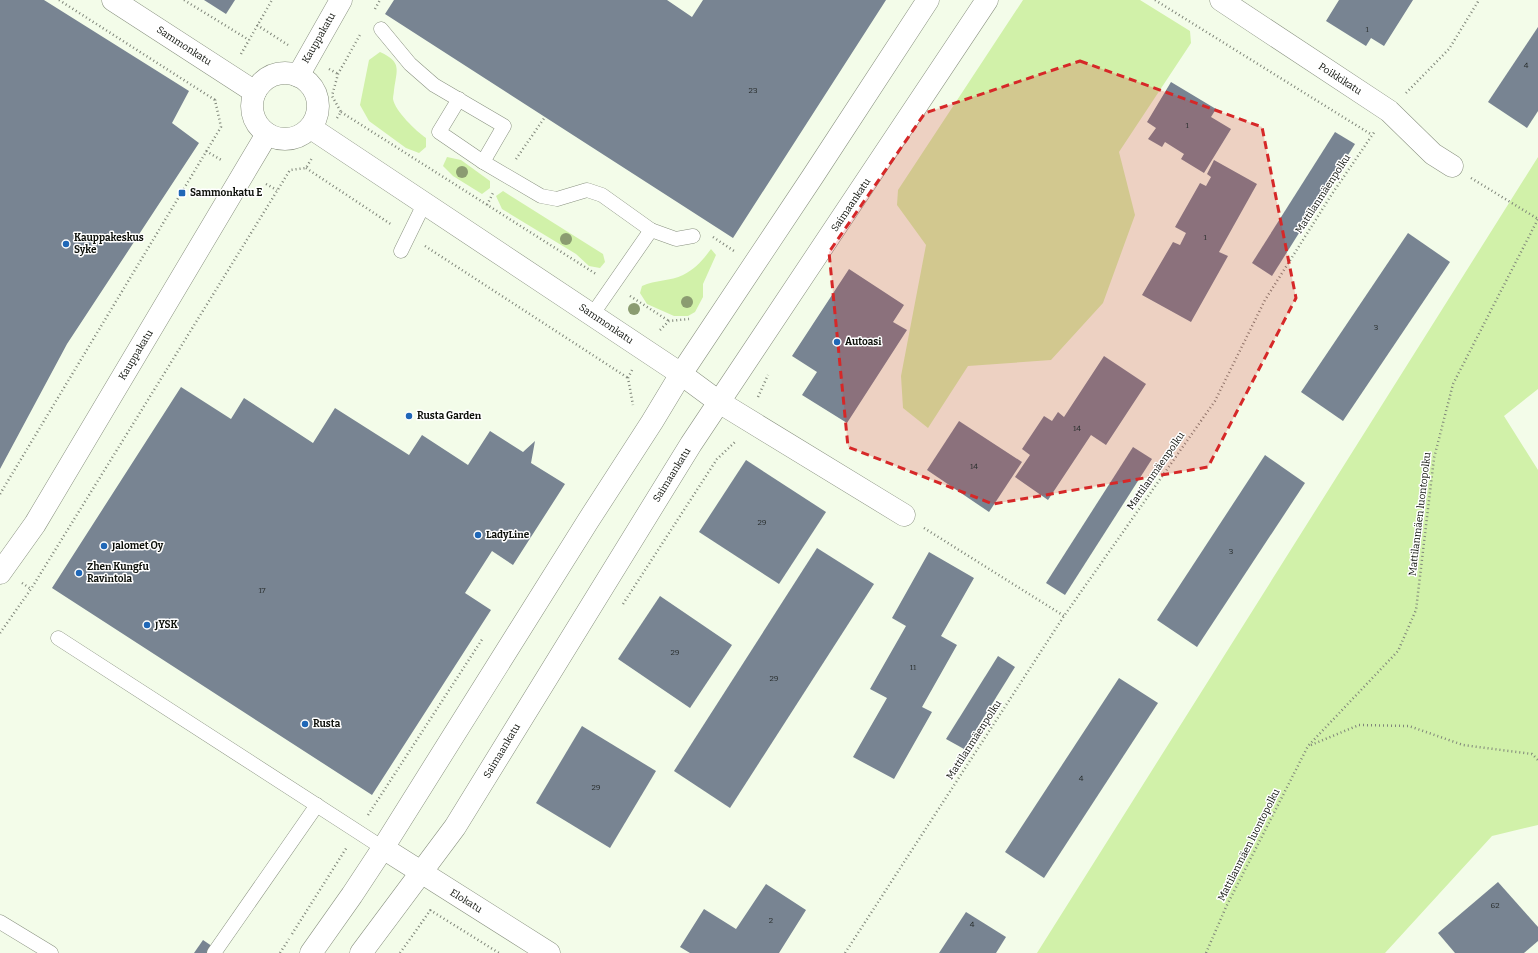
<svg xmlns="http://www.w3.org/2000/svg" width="1538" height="953" font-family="Bitter,serif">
  <rect width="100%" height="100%" fill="#f3fce9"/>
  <!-- green -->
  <g fill="#d1f1a9">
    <path d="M1023,0H1140L1190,31L1191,43L1119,152L1135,215L1103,303L1051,360L968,366L928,428L903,408L901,376L926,245L897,205L898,190Z"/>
    <path d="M380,52C402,62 397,69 394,90C394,92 393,96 393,99C395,111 416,131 426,138V147L419,153L406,148L369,121L360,105L369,60Z"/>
    <path d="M447,157L461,160L490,181V188L482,194L453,176L443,166Z"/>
    <path d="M1538,157V389L1504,416L1538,470V825L1492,836L1385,953H1037Z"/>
    <path d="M503,191L603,254L605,262L600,268L589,266L576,254L502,209L496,196Z"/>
    <path d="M711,249L716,255L703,284V297L695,312L688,316H674L647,304L640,293L642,286C655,280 671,281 683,275C695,269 703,260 711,249Z"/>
  </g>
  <!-- building -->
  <g fill="#788492">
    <path d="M0,0H44L189,91L172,123L199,143L67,344L0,469Z"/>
    <path d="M204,0H235L226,14Z"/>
    <path d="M394,0H667L692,17L703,0H886L733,238L385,14Z"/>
    <path d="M1339,0H1413L1384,46L1371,38L1366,46L1326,21Z"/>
    <path d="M1538,27V111L1527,128L1488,102Z"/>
    <path d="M1171,82L1216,109L1211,117L1231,129L1204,173L1181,159L1184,154L1165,142L1162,147L1148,139L1156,128L1147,122Z"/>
    <path d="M1335,132L1355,144L1272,276L1252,263Z"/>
    <path d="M1214,160L1257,184L1219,252L1228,256L1191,322L1142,295L1173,242L1180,245L1186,233L1175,227L1200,183L1206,186L1211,177L1207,174Z"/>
    <path d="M1408,233L1450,262L1343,421L1301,392Z"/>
    <path d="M849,269L904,305L893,322L907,330L847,423L802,395L817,372L792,356Z"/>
    <path d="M1104,356L1146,384L1106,445L1091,435L1048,500L1015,477L1030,455L1022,449L1044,416L1052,421L1058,412L1064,417Z"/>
    <path d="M181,387L231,419L244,398L313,443L335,408L409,455L422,435L468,465L490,431L523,452L535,441L531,463L565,484L513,565L492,551L465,593L491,610L372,795L52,588Z"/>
    <path d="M959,421L1022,462L989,512L927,470Z"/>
    <path d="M1133,447L1152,459L1065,595L1046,583Z"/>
    <path d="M1265,455L1305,483L1197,647L1157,620Z"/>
    <path d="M746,460L826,512L779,584L699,532Z"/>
    <path d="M817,548L874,584L730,808L674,771Z"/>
    <path d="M929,552L974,578L941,636L957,645L922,707L932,712L894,779L853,757L887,698L870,689L906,626L892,618Z"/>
    <path d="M660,596L732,645L690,708L618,659Z"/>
    <path d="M998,656L1015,667L964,749L946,739Z"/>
    <path d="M1119,678L1158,703L1044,878L1005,852Z"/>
    <path d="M582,726L656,771L610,848L536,803Z"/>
    <path d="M1498,882L1538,927V941L1524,953H1455L1438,933Z"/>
    <path d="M766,884L806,910L779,953H690L680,947L704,909L736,929Z"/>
    <path d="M966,912L1006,937L996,953H939Z"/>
    <path d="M203,940L222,953H194Z"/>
  </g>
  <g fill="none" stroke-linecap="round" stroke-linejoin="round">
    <!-- service casing -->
    <g stroke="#8a9281" stroke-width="15">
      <g id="service">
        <path d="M381,29L410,64L434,85L504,126L483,162"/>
        <path d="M459,99L439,132L483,162L541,196L557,199L587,190L602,195L651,230L676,239L693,236"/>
        <path d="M401,251L424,204"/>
        <path d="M592,315L651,230"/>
        <path d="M58,638L383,848"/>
        <path d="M0,922L51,953"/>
        <path d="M214,953L317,805"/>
      </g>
    </g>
    <!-- minor casing -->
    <g stroke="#8a9281" stroke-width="23">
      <g id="minor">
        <path d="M113,0L255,92"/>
        <path d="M1221,0L1389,111L1433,154L1452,166"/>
        <path d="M311,128L681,374L719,402L904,515"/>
        <path d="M383,848L549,953"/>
      </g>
    </g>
    <!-- tertiary casing -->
    <g stroke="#8a9281" stroke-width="23">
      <g id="tertiary">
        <circle cx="285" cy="106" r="33"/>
        <path d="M298,76L341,0"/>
        <path d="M0,573L35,524L267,134"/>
      </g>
    </g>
    <!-- secondary casing -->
    <g stroke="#8a9281" stroke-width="23">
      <g id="secondary">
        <path d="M311,953L352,895L383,848L588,521L652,422L681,374L813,176L928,0"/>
        <path d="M361,953L455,827L691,444L987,0"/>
      </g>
    </g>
    <!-- path -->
    <g stroke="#7f8579" stroke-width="2.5" stroke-dasharray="1 3" stroke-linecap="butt">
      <path d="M59,0L215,100"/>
      <path d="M184,0L249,40"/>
      <path d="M1155,0L1372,135"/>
      <path d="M375,9L380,0"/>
      <path d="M257,25L288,45"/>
      <path d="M241,54L272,0"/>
      <path d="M329,69L338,74"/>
      <path d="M1406,93L1449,49L1479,0"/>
      <path d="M341,112L596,274"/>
      <path d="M337,118L341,112L332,96L338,74L361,33"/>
      <path d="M206,151L223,161"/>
      <path d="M516,159L545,117"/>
      <path d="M306,168L392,225"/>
      <path d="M1471,178L1538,219"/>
      <path d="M266,184L277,190"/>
      <path d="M487,205L494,191"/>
      <path d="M713,237L734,251"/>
      <path d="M425,246L628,378"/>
      <path d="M630,296L669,321"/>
      <path d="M660,330L669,321L689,319"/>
      <path d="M632,370L628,378L633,405"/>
      <path d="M758,397L768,375"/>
      <path d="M0,494L221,127L215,100L217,97"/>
      <path d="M924,528L1064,616"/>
      <path d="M22,583L31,589"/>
      <path d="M623,604L717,459L736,441"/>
      <path d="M0,633L31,589L290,170L306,168L312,158"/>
      <path d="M1311,745L1359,725L1409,726L1463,745L1532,754L1538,760"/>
      <path d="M368,815L483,638"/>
      <path d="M430,910L499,953"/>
      <path d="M292,934L347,847"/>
      <path d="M280,953L289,939"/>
      <path d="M400,953L432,908"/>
      <path d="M845,953L1064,616L1215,401L1265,300L1332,194L1375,131"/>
      <path d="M1206,953L1226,907L1308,746L1398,651L1416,610L1434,458L1453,384L1538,219"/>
    </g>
    <!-- service -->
    <use href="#service" stroke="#fff" stroke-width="14"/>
    <!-- minor -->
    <use href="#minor" stroke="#fff" stroke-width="22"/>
    <!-- tertiary -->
    <use href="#tertiary" stroke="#fff" stroke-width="22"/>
    <!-- secondary -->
    <use href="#secondary" stroke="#fff" stroke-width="22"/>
  </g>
  <!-- trees -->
  <g fill="#8b9c71">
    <circle cx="462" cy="172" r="6"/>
    <circle cx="566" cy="239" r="6"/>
    <circle cx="687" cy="302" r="6"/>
    <circle cx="634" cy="309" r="6"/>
  </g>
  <!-- marked area -->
  <path fill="#d62828" fill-opacity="0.2" stroke="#d62828" stroke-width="3" stroke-dasharray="8 5" stroke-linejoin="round" d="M1080,61L1262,127L1296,298L1208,467L993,504L848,447L829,252L925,113Z"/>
  <!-- markers -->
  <g fill="#1f67b7" stroke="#fff" stroke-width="1.5">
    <rect x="178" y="189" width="8" height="8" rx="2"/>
    <circle cx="66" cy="244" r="4"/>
    <circle cx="837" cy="342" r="4"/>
    <circle cx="409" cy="416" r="4"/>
    <circle cx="478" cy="535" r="4"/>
    <circle cx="104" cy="546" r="4"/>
    <circle cx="79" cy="573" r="4"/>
    <circle cx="147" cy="625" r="4"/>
    <circle cx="305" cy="724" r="4"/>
  </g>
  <g text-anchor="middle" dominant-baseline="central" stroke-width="3" stroke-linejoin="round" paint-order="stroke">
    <!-- number labels -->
    <g font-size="8" fill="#282d2c">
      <text x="1367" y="29">1</text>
      <text x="1526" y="65">4</text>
      <text x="753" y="90">23</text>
      <text x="1187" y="125">1</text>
      <text x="1205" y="237">1</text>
      <text x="1376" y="327">3</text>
      <text x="1077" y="428">14</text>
      <text x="974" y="466">14</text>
      <text x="762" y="522">29</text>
      <text x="1231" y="551">3</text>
      <text x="262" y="590">17</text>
      <text x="675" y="652">29</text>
      <text x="913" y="667">11</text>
      <text x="774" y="678">29</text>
      <text x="1081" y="778">4</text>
      <text x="596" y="787">29</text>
      <text x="1495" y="905">62</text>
      <text x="771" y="920">2</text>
      <text x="972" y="924">4</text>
    </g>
    <!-- street labels -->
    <g font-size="10" fill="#0d100a" stroke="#fff">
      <text transform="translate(319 38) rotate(-60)">Kauppakatu</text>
      <text transform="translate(184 46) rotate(33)">Sammonkatu</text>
      <text transform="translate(1340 79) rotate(33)">Poikkikatu</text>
      <text transform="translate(1323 194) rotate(-57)">Mattilanmäenpolku</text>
      <text transform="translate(851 205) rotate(-56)">Saimaankatu</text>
      <text transform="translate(606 324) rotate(34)">Sammonkatu</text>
      <text transform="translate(136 355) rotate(-59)">Kauppakatu</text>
      <text transform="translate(1156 471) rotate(-55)">Mattilanmäenpolku</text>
      <text transform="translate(672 475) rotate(-58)">Saimaankatu</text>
      <text transform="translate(1420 514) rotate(-83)">Mattilanmäen luontopolku</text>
      <text transform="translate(974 740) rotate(-57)">Mattilanmäenpolku</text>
      <text transform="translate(502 751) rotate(-59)">Saimaankatu</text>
      <text transform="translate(1249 845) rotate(-63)">Mattilanmäen luontopolku</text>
      <text transform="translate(466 901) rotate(32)">Elokatu</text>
    </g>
    <!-- poi labels -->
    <g font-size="10" font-weight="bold" fill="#0d100a" stroke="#fff" text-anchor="start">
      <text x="190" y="193">Sammonkatu E</text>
      <text x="74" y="238">Kauppakeskus<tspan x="74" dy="12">Syke</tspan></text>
      <text x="845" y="342">Autoasi</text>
      <text x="417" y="416">Rusta Garden</text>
      <text x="486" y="535">LadyLine</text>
      <text x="112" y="546">Jalomet Oy</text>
      <text x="87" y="567">Zhen Kungfu<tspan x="87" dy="12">Ravintola</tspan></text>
      <text x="155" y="625">JYSK</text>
      <text x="313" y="724">Rusta</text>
    </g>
  </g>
</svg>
